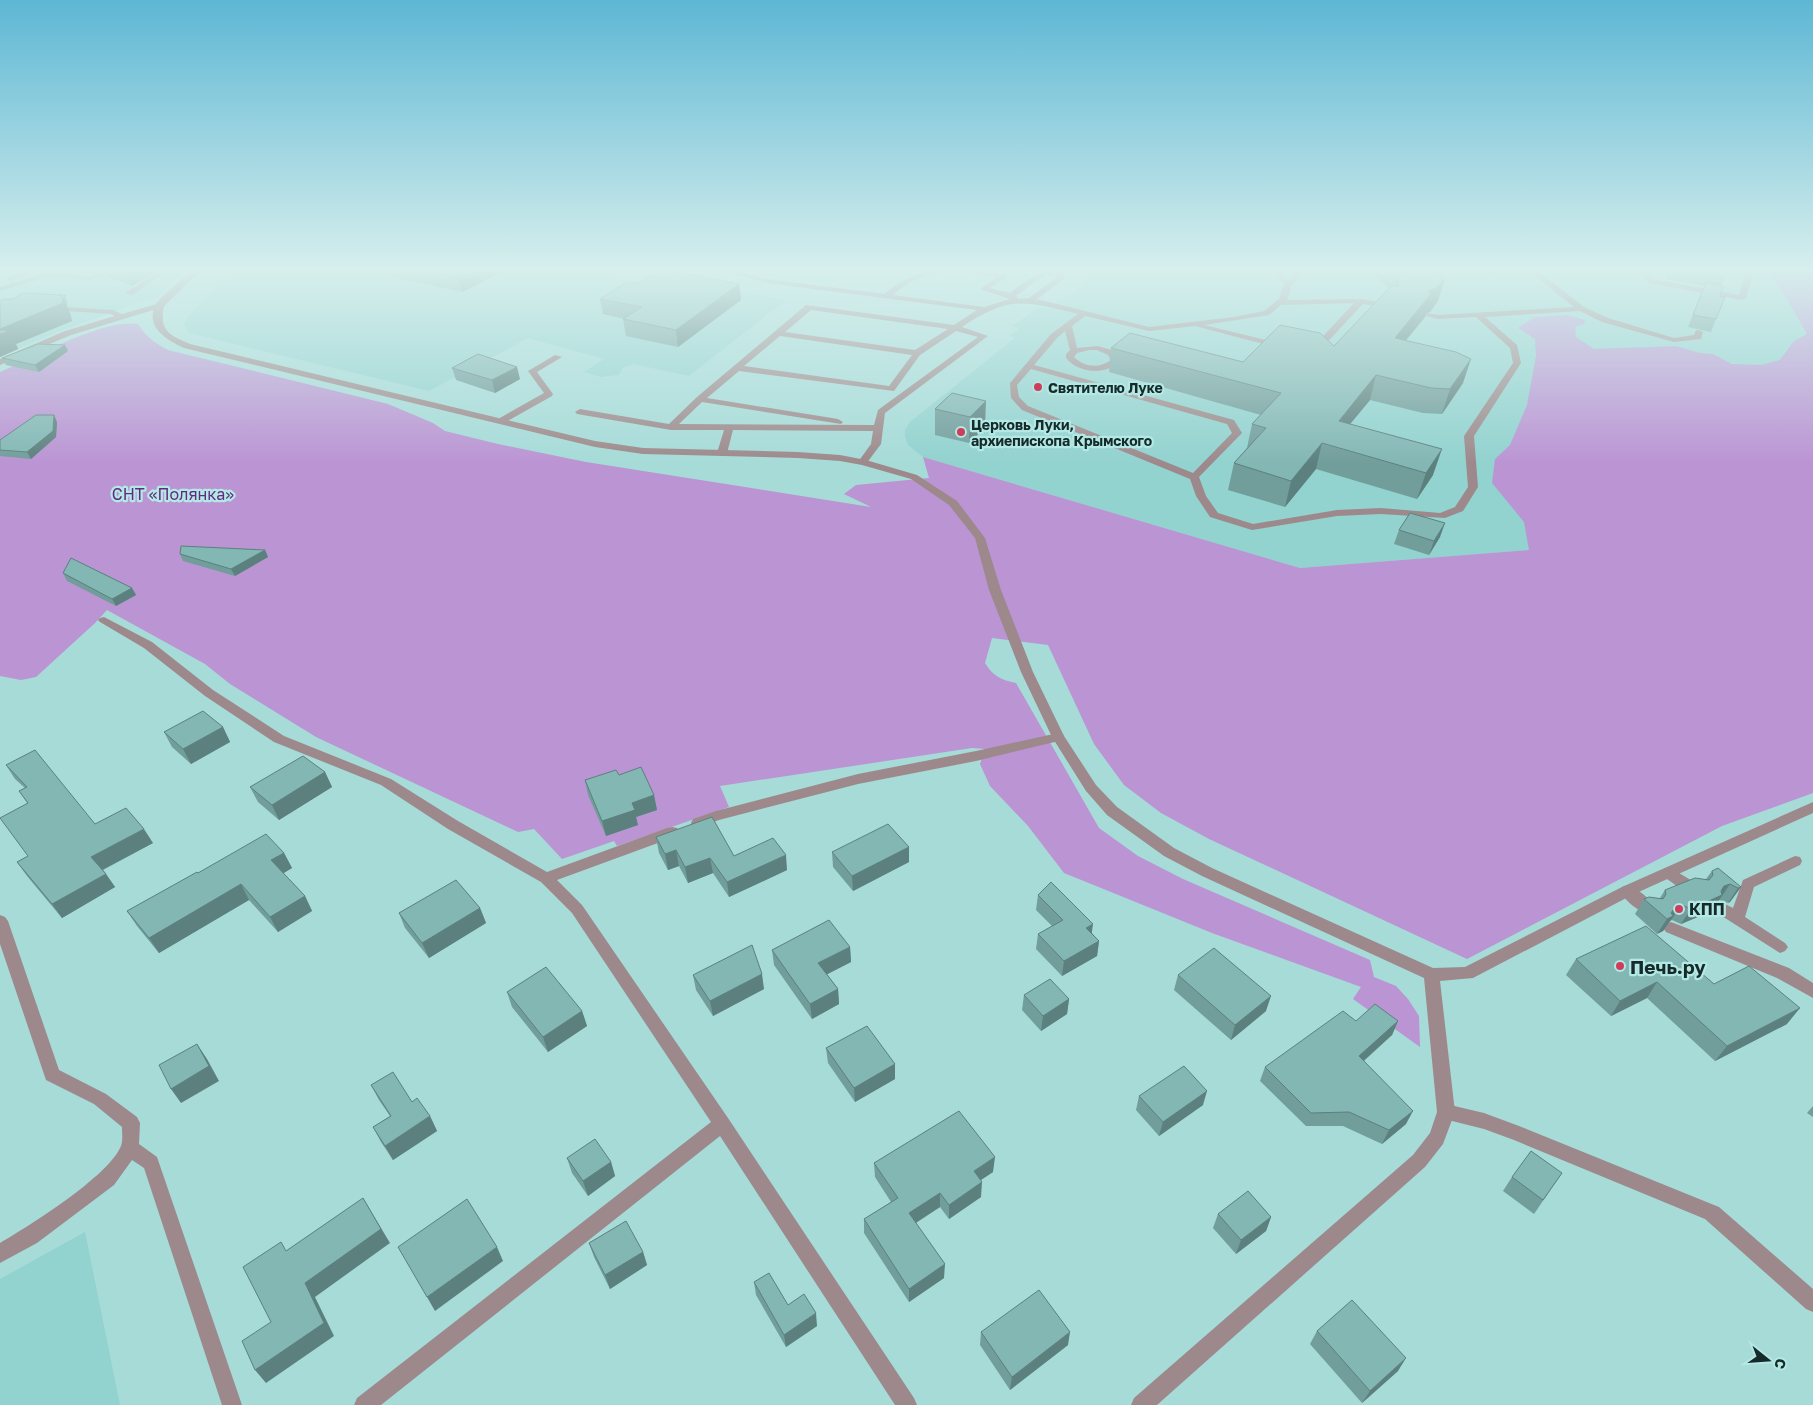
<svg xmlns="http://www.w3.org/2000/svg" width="1813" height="1405" font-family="'Golos Text',sans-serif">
  <rect width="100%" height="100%" fill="#a6dbd8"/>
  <!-- built -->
  <g fill="#92d2cf">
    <path d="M29,267H184L182,269L187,270L156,297L63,330L0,356V280Z"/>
    <path d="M237,267H584L633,280L643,275L786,300L689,376L633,364L623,368L619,375L601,377L584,372L604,359L528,338L429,391L189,333L184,324L190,314Z"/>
    <path d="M1081,267H1813V519L1530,550L1300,568L923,457L908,445L905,437V430L910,422L1015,338L1009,336L1019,329L1012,326L1039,307L1049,309L1082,286L1089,276L1087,271Z"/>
    <path d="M85,1232L120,1405H0V1279Z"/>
  </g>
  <!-- green -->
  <path fill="#bb94d3" d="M1771,267H1813V793L1722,826L1467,959L1209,839L1161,813L1124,785L1094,744L1048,645L992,638L985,663C993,676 1001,680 1016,683L1099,828L1138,856L1183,879L1370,960L1374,977L1396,986L1408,999L1419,1016L1420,1047L1353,999L1361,987L1212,933L1064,873L1028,826L990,786L980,764L985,749L972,748L720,786L729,807L617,846L614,841L562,859L534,829L518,832L316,737L230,684L205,664L107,610L95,623L36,677L21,680L0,676V372C32,358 104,318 138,324C146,337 155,343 168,350L388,404L433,423L445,431L498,444L586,462L871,507L844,494L856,485L929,478L923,457L1300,568L1529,550L1524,522L1492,483L1495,459L1510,445L1527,405L1536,356L1535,339L1518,328L1535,317L1567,315L1585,320L1584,324L1575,327L1576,337L1594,349L1676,346L1700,353L1713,354L1732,364L1761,365L1780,360L1794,341L1807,334L1783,292L1770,276Z"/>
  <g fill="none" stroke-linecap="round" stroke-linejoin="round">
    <!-- lane -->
    <g fill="#9d898b" fill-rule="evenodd">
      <path d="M30,267H40L12,281L5,279Z"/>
      <path d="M64,267H75L58,273L90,276L114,267H125L91,280L47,277L0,291V287Z"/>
      <path d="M165,267H174L132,295L125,293Z"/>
      <path d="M708,267H721L767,279L885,294C918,263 964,265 1006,274V278L990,288L1010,293C1027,280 1041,267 1064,272L1065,278L1037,299L1149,327L1234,317L1264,311L1279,299L1284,284L1268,267H1276L1288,280L1293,276L1295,267H1303L1300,277L1292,285L1287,300L1361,299L1391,304V308H1388L1363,304L1318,352H1312V348L1354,303L1281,305L1269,315L1204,325L1282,344L1283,346L1279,348L1195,326L1149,331L1085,316L1072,326L1077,348L1098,346L1115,351L1119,361C1106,376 1078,373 1066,358V354L1070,350L1065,331L1057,338L1034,365L1234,420L1242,433L1199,477L1206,496L1218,513L1253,524L1337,510L1381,508L1440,513L1455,507L1468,487L1464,436L1513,363L1510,348L1476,317L1438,319L1423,315L1427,313L1438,315L1574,307L1524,267H1533L1584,307L1608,318L1674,338L1694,335L1696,330H1699L1703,332L1701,339L1674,342L1602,322L1580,311L1485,317L1517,345L1521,363L1474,436L1478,487L1463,511L1445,518L1381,514L1337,516L1252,530L1210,517L1196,496L1190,479L1022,410L1011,398L1010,383L1051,334L1078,314C1024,301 1010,295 962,327L988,336L885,413L881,444L866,464L863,465L858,462L871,444L873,431L733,430L727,453L722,456L717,453L724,430H671L577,414L575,412L580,409L669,424L697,397L806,305L954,325L977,310L767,283ZM956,272L997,277L980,289L1010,299L984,307L893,295C911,278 932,273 956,272ZM1048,275H1057V277L1029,298L1018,299L1016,296L1037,280ZM811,310L948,329L915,350L785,332ZM956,331L978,337L878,410L874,425L679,424L702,402L841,424L843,422L838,419L707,398L739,371L894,391L920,355ZM780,336L912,355L889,386L744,366ZM1089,350H1097L1108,355L1111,360C1099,369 1084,367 1074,357L1077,353ZM1031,369L1227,424L1232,433L1193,473L1028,406L1019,397L1017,385Z"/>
      <path d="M1646,267H1654L1651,275L1654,279L1739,295L1747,267H1755L1746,298L1742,300L1649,283L1643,275Z"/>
      <path d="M160,303H163V307L71,335L0,365V359L65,331L115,316L111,314L52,310H49V306L113,310L122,314Z"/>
      <path d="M555,355L562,357L537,372L553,394L552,396L504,423H498V419L544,393L528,371Z"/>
      <path d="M104,617L152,642L213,690L284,736L391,779L458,821L547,872L667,828L672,827L677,828L679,832L677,836L557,880L582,905L728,1118L914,1398L917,1405H895L720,1136L381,1405H354L357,1398L711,1122L572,913L541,882L448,829L381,785L274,742L205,696L144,648L100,622L98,620L100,618Z"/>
      <path d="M1058,733L1063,734L1064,737L1063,740L976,761L858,784L719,820L698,828L693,827L691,823L693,819L716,811L858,774L976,751Z"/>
      <path d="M1795,856L1800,857L1802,861L1800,865L1754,887L1745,917L1785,943L1788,947L1785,951L1780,953L1714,911L1712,907L1714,903L1719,901L1733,908L1743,880Z"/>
      <path d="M1669,867L1699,885L1701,889L1699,893C1687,897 1674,883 1664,877L1662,873L1664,869Z"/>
      <path d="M1627,885C1637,888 1651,899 1655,908L1653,912C1642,916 1625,901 1620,891L1622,887Z"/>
      <path d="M0,915L5,917L8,921L59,1070L106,1094L137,1117L140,1123L139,1144L157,1157L242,1405H222L144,1168L132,1160L114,1185L37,1243L0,1263V1243C29,1226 109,1176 121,1146C123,1141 122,1132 122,1127L94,1104L46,1080L0,944Z"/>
      <path d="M1671,922L1789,968L1813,983V998L1777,978L1666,932L1663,928L1666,924Z"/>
      <path d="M1446,1104L1484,1113L1519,1126L1719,1207L1813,1289V1312L1806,1309L1705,1219L1514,1140L1484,1129L1440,1118L1437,1112L1440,1106Z"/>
    </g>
    <!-- street -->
    <path fill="#9d898b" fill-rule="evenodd" d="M197,267H205L164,306C159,331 169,335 190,344L595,441L643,448L798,452L840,455L866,460L917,475L957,501L985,538L1001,590L1033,672L1064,736L1096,785L1117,807L1174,848L1212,868L1433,968L1465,967L1622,887L1813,802V813L1632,895L1473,978L1440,981L1455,1112L1443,1144L1425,1167L1157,1405H1131L1134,1398L1413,1155L1430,1133L1437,1112L1424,978L1202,876L1164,856L1107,815L1086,791L1052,737L1021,672L989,590L975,538L949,505L911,479L862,465L840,461L798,458L643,454L595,447L184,348C167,340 144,327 156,304C162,295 188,275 197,267Z"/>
  </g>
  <!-- wall -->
  <g fill="#719d9b">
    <path d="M83,267H164L132,286L106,276L103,269L95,272Z"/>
    <path d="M388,267H503L504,271L462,292L391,277Z"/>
    <path d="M1349,267H1503L1501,275L1437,272L1438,301L1430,312L1426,313L1425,317L1406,340L1463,383L1442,414L1423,413L1370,400L1350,424L1433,475L1417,499L1316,469L1285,507L1228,490L1234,463L1247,448L1252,424L1261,415L1109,372L1111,348L1243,362L1334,346L1389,288L1365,268Z"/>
    <path d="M1671,267H1730L1721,285L1716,319L1711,332L1688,327L1704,286L1666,279Z"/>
    <path d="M637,284H739L741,300L678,347L626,336L623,319H624L603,314L600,299Z"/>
    <path d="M65,295L67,301L68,305H66L70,313L72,321L16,344L18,349L0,357V301L13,299Z"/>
    <path d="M65,345L68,351L39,372L6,365L2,358Z"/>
    <path d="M452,368L520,379L495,393L456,380Z"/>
    <path d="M952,393L985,427L969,443L935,435V409Z"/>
    <path d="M57,422L56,437L31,459L0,456V440Z"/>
    <path d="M1399,530L1440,537L1429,555L1394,544Z"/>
    <path d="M265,550L268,557L235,576L183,561L180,554Z"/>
    <path d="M63,573L132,588L136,595L116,606L67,581Z"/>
    <path d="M223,727L230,742L191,764L172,747L164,732Z"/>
    <path d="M6,765L95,824L153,843L103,870L115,887L62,918L27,876L17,862L28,856V804L19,791L25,788L15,779Z"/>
    <path d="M325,772L332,787L279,820L258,802L250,787Z"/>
    <path d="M619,775L654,795L657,810L636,817L638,825L606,836L588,795L585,780Z"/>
    <path d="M656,837L734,856L787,870L729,897L713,873L688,883L679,866L668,870L659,853Z"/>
    <path d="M909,847V862L853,891L833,867L832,852Z"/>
    <path d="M284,853L292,868L283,873L305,896L312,911L278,932L249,900L159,953L137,926L127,911L198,873Z"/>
    <path d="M1712,871L1741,887L1730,902L1728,903L1719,900L1712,911L1681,924L1672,920L1670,921L1663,931L1657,934L1635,914L1644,899L1660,898L1665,890L1706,879Z"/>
    <path d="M1038,895L1092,933L1099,941L1097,956L1062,976L1036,949L1038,934L1052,926L1036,910Z"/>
    <path d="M480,908L486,923L429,958L405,928L399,913Z"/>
    <path d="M850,947L851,962L827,974L838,989L839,1004L812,1019L774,965L772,950Z"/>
    <path d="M1576,959L1714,984L1787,1024L1715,1061L1647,998L1611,1016L1566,975Z"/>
    <path d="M693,975L764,989L713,1016L696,990Z"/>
    <path d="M1178,975L1266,1011L1231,1040L1174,990Z"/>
    <path d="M507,992L582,1011L587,1026L548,1052L512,1007Z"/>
    <path d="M1024,995L1069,999L1067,1014L1041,1031L1022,1010Z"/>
    <path d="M1356,1021H1398L1392,1035L1364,1061L1406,1124L1382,1144L1343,1126H1306L1260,1081L1265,1067Z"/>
    <path d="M826,1048L895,1064V1079L855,1102L828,1063Z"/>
    <path d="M371,1085L412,1102L430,1116L437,1131L393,1160L381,1142L373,1127L390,1116L379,1100Z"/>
    <path d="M1139,1096L1203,1105L1159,1136L1136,1110Z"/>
    <path d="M1813,1106V1117L1807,1113Z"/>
    <path d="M567,1158L611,1162L615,1176L588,1196L572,1173Z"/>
    <path d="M874,1163L993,1172L981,1180V1197L949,1219L940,1207L916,1223L944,1278L909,1302L864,1233V1219L891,1202L875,1177Z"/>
    <path d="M1562,1173L1534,1214L1503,1191L1512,1177Z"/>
    <path d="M1218,1214L1271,1217L1266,1231L1236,1254L1213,1228Z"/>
    <path d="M589,1243L643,1252L647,1265L610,1289L594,1257Z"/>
    <path d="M754,1282L788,1305L817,1326L786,1347L756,1295Z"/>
    <path d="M1317,1331L1398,1371L1362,1403L1310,1344Z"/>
    <path d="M981,1332L1068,1345L1010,1390L980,1345Z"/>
  </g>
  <!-- shaded-wall -->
  <g fill="#5c807e">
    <path d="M93,267H102L103,269L95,272Z"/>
    <path d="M131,267H164L132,286L126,270Z"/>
    <path d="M479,267H503L504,271L462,292L458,277Z"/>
    <path d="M1445,279L1438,301L1430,312L1426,313L1425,317L1388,362L1395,338L1428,291Z"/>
    <path d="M739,284L741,300L678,347L676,330Z"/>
    <path d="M62,295L70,313L72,321L16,344L18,349L0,357V329Z"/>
    <path d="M65,345L68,351L39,372L35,365Z"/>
    <path d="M1471,359L1463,383L1442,414L1450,389Z"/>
    <path d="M517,367L520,379L495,393L492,380Z"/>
    <path d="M1376,375L1370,400L1332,446L1339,421Z"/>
    <path d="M986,401L985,427L969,443L970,417Z"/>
    <path d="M54,415L57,422L56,437L31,459L27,452Z"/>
    <path d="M1322,443L1316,469L1285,507L1291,481Z"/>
    <path d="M1442,449L1433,475L1417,499L1426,473Z"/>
    <path d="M1445,523L1440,537L1429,555L1434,541Z"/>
    <path d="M265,550L268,557L235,576L231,569Z"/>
    <path d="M132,588L136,595L116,606L112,599Z"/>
    <path d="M223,727L230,742L191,764L183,749Z"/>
    <path d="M325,772L332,787L279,820L272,805Z"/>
    <path d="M654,795L657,810L636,817L638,825L606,836L602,821L632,803Z"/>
    <path d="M144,829L153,843L100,871L91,857Z"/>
    <path d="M909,847V862L853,891L852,876Z"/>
    <path d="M676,850L679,866L668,870L665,854Z"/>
    <path d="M284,853L292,868L279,876L271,860Z"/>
    <path d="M786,855L787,870L729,897L727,882Z"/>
    <path d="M710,858L713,873L688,883L685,867Z"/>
    <path d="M106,874L115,887L62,918L52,904Z"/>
    <path d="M241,884L249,900L159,953L149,938Z"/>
    <path d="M1730,884L1712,911L1681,924L1691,909L1724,886Z"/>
    <path d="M1741,887L1730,902L1728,903L1738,888Z"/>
    <path d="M305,896L312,911L278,932L270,917Z"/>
    <path d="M1682,905L1663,931L1657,934L1675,907Z"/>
    <path d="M480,908L486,923L429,958L422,943Z"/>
    <path d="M1093,924L1091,939L1086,928Z"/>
    <path d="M1099,941L1097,956L1062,976L1064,961Z"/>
    <path d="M850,947L851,962L820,978L818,963Z"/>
    <path d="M762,974L764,989L713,1016L710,1001Z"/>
    <path d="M1657,982L1647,998L1611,1016L1620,1001Z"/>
    <path d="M838,989L839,1004L812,1019L810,1004Z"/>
    <path d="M1271,996L1266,1011L1231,1040L1235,1025Z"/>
    <path d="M1069,999L1067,1014L1041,1031L1043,1016Z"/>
    <path d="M1800,1008L1787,1024L1715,1061L1727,1046Z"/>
    <path d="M582,1011L587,1026L548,1052L543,1037Z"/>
    <path d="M1398,1021L1392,1035L1353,1070L1359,1056Z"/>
    <path d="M197,1044L207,1059L219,1081L181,1103L171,1089Z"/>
    <path d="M895,1064V1079L855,1102L854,1088Z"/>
    <path d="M1207,1091L1203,1105L1159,1136L1163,1122Z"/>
    <path d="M1413,1111L1406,1124L1382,1144L1389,1130Z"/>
    <path d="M430,1116L437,1131L393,1160L385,1146Z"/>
    <path d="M995,1157L993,1172L973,1185L974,1171Z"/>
    <path d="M611,1162L615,1176L588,1196L583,1181Z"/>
    <path d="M982,1182L981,1197L949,1219V1205Z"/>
    <path d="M940,1193V1207L909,1227V1213Z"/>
    <path d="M363,1198L390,1243L315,1297L334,1336L266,1383L255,1370L305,1283Z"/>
    <path d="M1271,1217L1266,1231L1236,1254L1241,1240Z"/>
    <path d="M497,1247L503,1261L435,1311L427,1297Z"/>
    <path d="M643,1252L647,1265L610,1289L605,1275Z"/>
    <path d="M945,1264L944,1278L909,1302V1289Z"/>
    <path d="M816,1313L817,1326L786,1347L784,1335Z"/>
    <path d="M1070,1332L1068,1345L1010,1390L1012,1377Z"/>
    <path d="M1406,1358L1398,1371L1362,1403L1370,1391Z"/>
  </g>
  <!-- building -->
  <g fill="#83b7b4" stroke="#5c807e">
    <path d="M117,267H131L126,270Z"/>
    <path d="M409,267H479L458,277Z"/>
    <path d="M1397,267H1430L1445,279L1436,288L1428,291L1431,294L1395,338L1456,352L1471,359L1450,389L1431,388L1376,375L1339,421L1442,449L1426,473L1322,443L1291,481L1234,463L1266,428L1252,424L1281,393L1111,348L1130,333L1243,362L1280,325L1320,333L1334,346L1391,286H1399L1397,279L1404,272Z"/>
    <path d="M661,269L739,284L676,330L623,319L642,307L600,299L627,282L637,284Z"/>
    <path d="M1706,283L1723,286L1720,296L1725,297L1716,319L1693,315Z"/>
    <path d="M23,293L62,295L63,303L0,329V301L4,299H13Z"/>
    <path d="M59,295H65V299H63L62,295Z"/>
    <path d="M0,330L9,331L0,334Z"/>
    <path d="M38,344L65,345L35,365L2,358Z"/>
    <path d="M478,354L517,367L492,380L452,368Z"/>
    <path d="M952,393L986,401L970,417L935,409Z"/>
    <path d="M36,415H54L53,431L27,452L0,450V440Z"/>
    <path d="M1410,513L1445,523L1434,541L1399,530Z"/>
    <path d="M181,546L265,550L231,569L180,554Z"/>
    <path d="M71,558L132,588L112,599L63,573Z"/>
    <path d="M203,711L223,727L183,749L164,732Z"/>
    <path d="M35,750L95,824L126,808L144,829L91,857L106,874L52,904L17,862L28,856L0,818L28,803L19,791L27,787L6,765Z"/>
    <path d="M303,756L325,772L272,805L250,787Z"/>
    <path d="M641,767L654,795L632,803L635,810L602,821L585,780L616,770L619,775Z"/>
    <path d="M712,817L734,856L773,838L786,855L727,882L710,858L685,867L676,850L665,854L656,837Z"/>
    <path d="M888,824L909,847L852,876L832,852Z"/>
    <path d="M266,834L284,853L271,860L305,896L270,917L241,884L149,938L127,911L197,872L198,873Z"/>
    <path d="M1718,868L1741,887L1738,888L1730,884L1724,886L1721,891L1722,895L1691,909L1682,905L1675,907L1671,913L1673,916L1667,919L1644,899L1649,897L1663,899L1666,894L1665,890L1695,878L1709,880L1713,875L1712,871Z"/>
    <path d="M456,880L480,908L422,943L399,913Z"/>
    <path d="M1051,882L1093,924L1086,928L1099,941L1064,961L1038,934L1063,920L1038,895Z"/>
    <path d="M829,920L850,947L818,963L838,989L810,1004L772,950Z"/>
    <path d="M1646,926L1714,984L1749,966L1800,1008L1727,1046L1657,982L1620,1001L1576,959Z"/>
    <path d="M752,945L762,974L710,1001L693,975Z"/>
    <path d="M1214,948L1271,996L1235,1025L1178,975Z"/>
    <path d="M546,967L582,1011L543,1037L507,992Z"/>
    <path d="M1050,979L1069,999L1043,1016L1024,995Z"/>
    <path d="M1375,1004L1398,1021L1359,1056L1413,1111L1389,1130L1349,1112L1311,1113L1265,1067L1343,1011L1356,1021Z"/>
    <path d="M867,1026L895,1064L854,1088L826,1048Z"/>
    <path d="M197,1044L209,1066L171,1089L159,1065Z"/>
    <path d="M1184,1066L1207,1091L1163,1122L1139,1096Z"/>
    <path d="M393,1072L412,1102L417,1098L430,1116L385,1146L373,1127L391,1116L371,1085Z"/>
    <path d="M959,1111L995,1157L974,1171L982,1182L949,1205L940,1193L909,1213L945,1264L909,1289L864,1219L898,1198L874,1163Z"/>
    <path d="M595,1139L611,1162L583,1181L567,1158Z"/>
    <path d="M1531,1151L1562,1173L1543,1200L1512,1177Z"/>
    <path d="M1248,1191L1271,1217L1241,1240L1218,1214Z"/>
    <path d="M363,1198L381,1229L305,1283L324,1323L255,1370L242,1341L271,1322L243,1267L281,1242L286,1251Z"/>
    <path d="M467,1199L497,1247L427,1297L398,1247Z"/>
    <path d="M626,1221L643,1252L605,1275L589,1243Z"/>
    <path d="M769,1273L788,1305L804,1294L816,1313L784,1335L754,1282Z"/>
    <path d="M1039,1290L1070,1332L1012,1377L981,1332Z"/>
    <path d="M1352,1300L1406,1358L1370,1391L1317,1331Z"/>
  </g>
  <!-- sky -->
  <linearGradient id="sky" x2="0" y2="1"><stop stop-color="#5db7d4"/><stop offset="0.58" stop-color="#d7efed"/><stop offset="1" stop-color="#d7efed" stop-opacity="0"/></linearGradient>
  <rect width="1813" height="464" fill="url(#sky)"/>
  <!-- markers -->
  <g fill="#cd3e5d" stroke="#b3e8e5" stroke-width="2">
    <circle cx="1038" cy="387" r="5"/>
    <circle cx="961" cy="432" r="5"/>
    <circle cx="1679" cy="909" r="5"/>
    <circle cx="1620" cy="966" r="5"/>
  </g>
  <g text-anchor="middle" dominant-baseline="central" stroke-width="4.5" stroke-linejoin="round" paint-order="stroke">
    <!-- far-poi labels -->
    <g font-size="14" font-weight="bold" fill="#152a29" stroke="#b3e8e5" text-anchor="start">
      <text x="1048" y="387">Святителю Луке</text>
      <text x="971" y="424">Церковь Луки,<tspan x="971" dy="16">архиепископа Крымского</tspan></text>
    </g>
    <!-- park labels -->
    <g font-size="16" fill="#632a81" stroke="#b3e8e5">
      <text x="173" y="494">СНТ «Полянка»</text>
    </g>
    <!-- poi labels -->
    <g font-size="16" font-weight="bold" fill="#152a29" stroke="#b3e8e5" text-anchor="start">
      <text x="1689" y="909">КПП</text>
    </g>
    <!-- near-poi labels -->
    <g font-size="19" font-weight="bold" fill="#152a29" stroke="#b3e8e5" text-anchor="start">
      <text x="1630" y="966">Печь.ру</text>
    </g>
  </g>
  <!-- north arrow -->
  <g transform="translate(1768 1360) rotate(107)" stroke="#b3e8e5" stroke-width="4" paint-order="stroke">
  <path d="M0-4L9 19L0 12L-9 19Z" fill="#152a29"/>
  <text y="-8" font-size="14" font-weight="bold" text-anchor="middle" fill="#152a29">С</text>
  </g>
</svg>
